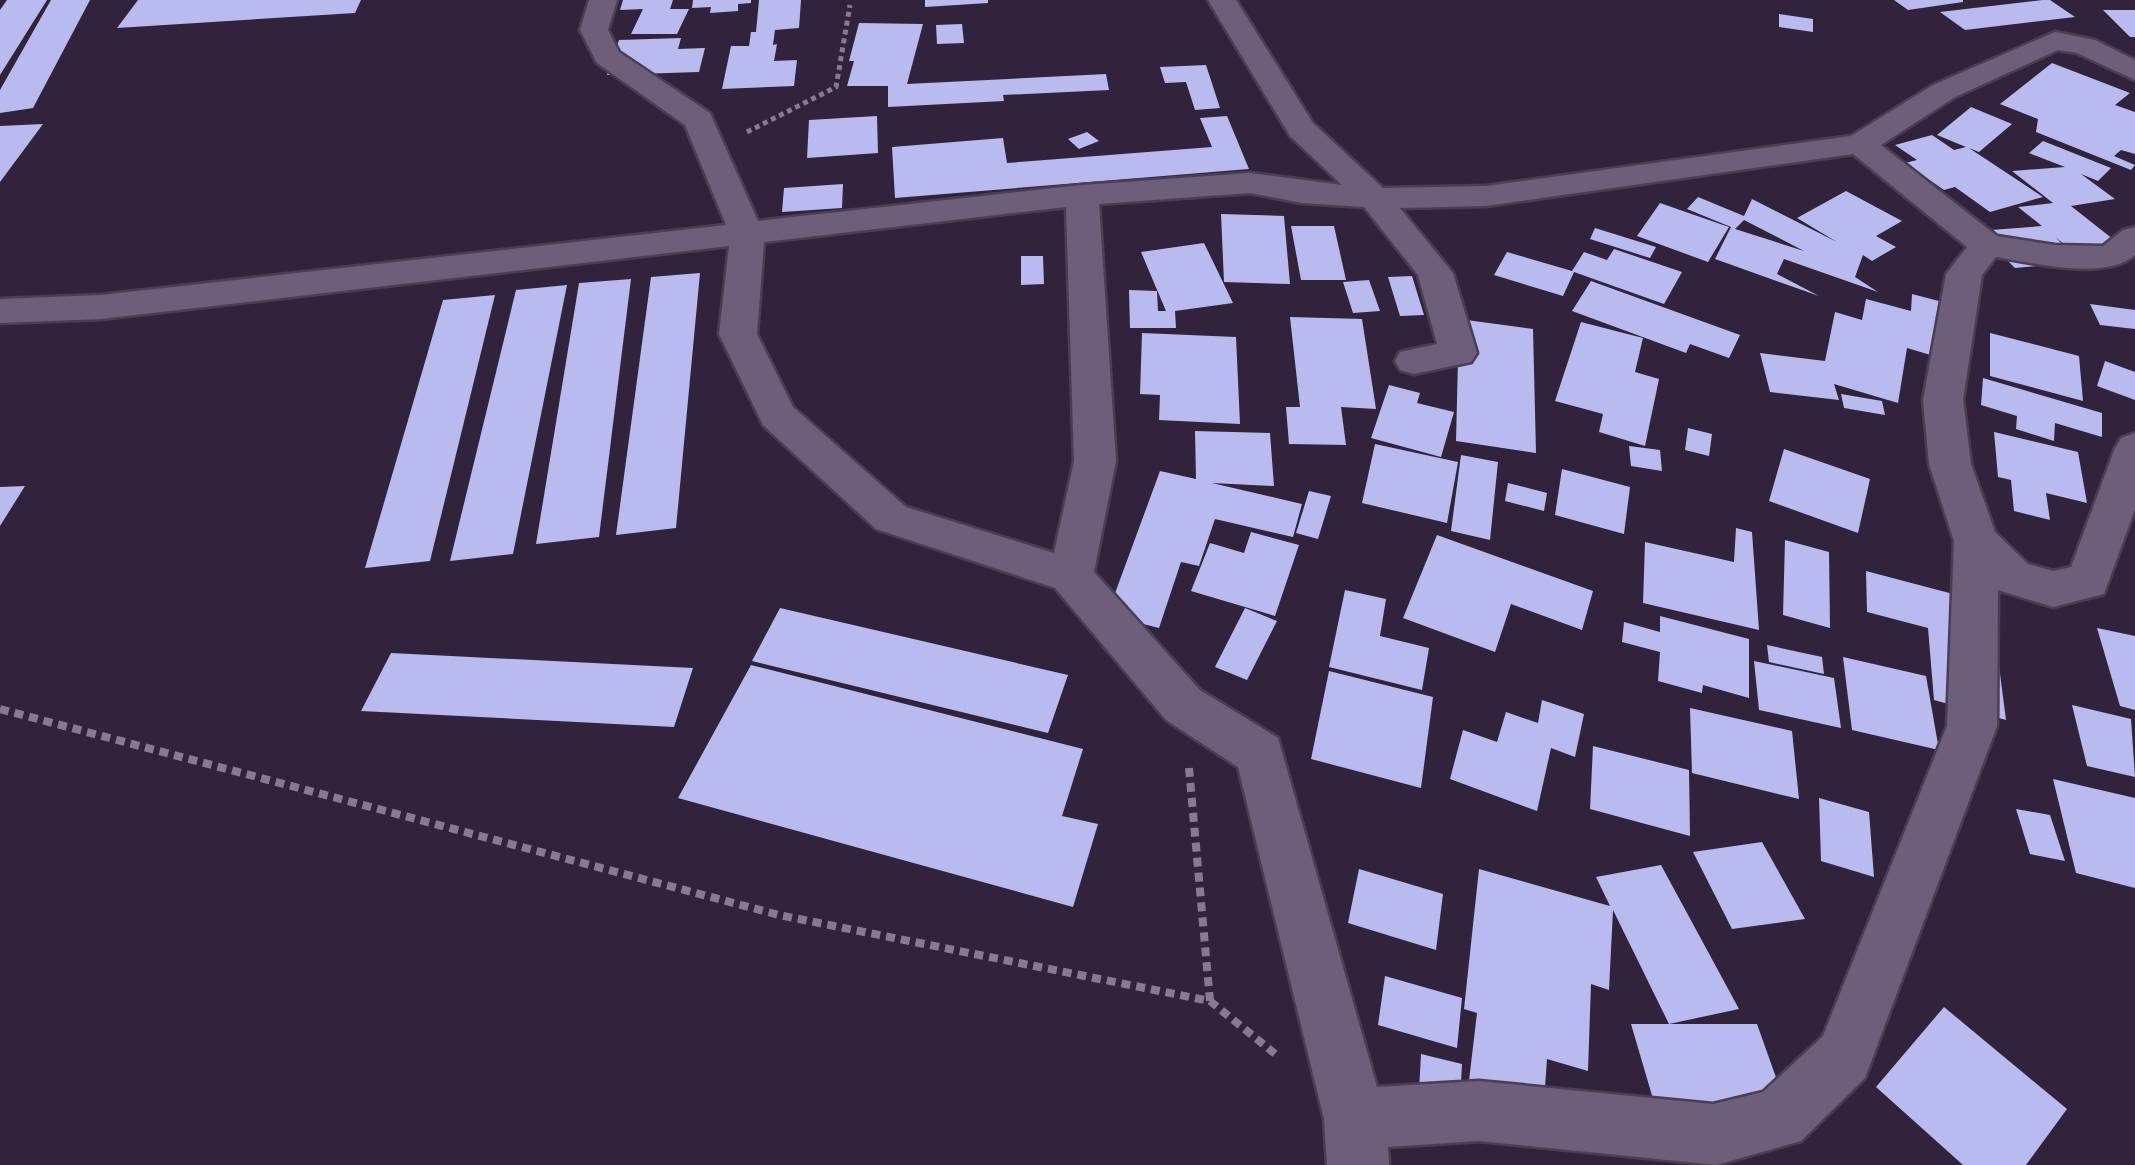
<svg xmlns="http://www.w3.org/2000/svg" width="2135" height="1165" font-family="Lora,serif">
  <rect width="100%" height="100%" fill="#31233b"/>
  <!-- building -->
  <g fill="#b9baf0" fill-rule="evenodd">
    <path d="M7,0H47L0,75V10Z"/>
    <path d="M51,0H90L33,108L0,113V90Z"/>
    <path d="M138,0H361L355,13L117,28Z"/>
    <path d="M623,0H673L670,9H689L677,34H631L643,9L620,10Z"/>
    <path d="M693,0H751V3L738,4V11L710,13L711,7L692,8Z"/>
    <path d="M759,0H801L799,28L775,30L773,45L777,44L774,61L797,60L794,86L722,89L731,46H749L751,32H756Z"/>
    <path d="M925,0H988V3L925,7Z"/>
    <path d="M1894,0H1963V2L1908,10Z"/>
    <path d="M2043,0H2050L2075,17L1965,30L1940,12Z"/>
    <path d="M2103,10H2135V37H2130Z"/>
    <path d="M1779,14L1813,19V32L1779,27Z"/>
    <path d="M859,23L923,24L907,84L1106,74L1109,90L1003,95L1004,101L888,107V86H847L854,61H849Z"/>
    <path d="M962,24L964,43L937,44L936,25Z"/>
    <path d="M681,38L678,49L705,48L699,72L607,75L619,40Z"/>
    <path d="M2052,63L2130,93L2115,105L2135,112V154L2121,150L2114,156L2135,165L2131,170L2036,132L2038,119L2000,104Z"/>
    <path d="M1206,65L1220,108L1195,110L1186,82L1165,83L1160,67Z"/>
    <path d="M1971,107L2012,124L1979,152L1969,148L2043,197L1990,212L1955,187L1944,190L1905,163L1917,160L1895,145L1932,135L1954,150L1966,147L1937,135Z"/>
    <path d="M877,116L878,153L807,158L809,120Z"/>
    <path d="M1227,116L1249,169L895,198L892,147L1003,138L1007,163L1212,147L1200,118Z"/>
    <path d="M43,124L0,182V126Z"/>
    <path d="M1087,132L1099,141L1079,149L1068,139Z"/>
    <path d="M2043,141L2111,168L2098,181L2081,174L2115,199L2071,206L2128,251L2082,258L2055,237L2081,262L2015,268L1978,231L2042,226L2018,207L2053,203L2012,171L2065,167L2029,153Z"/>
    <path d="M843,184L842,208L782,212L784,188Z"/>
    <path d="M1846,191L1902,221L1876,236L1896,247L1872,261L1863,255L1855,277L1878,292L1784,259L1777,274L1819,296L1715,259L1731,227L1687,209L1698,197L1744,216L1752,199L1837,242L1797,218ZM1744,220L1804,251L1735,229Z"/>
    <path d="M1660,203L1729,227L1708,262L1637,236Z"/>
    <path d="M1221,214L1284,216L1290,284L1224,282Z"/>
    <path d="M1291,226H1334L1346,280H1301Z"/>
    <path d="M1595,228L1656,247L1650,258L1590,239Z"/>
    <path d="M1204,243L1233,303L1175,311L1176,328H1130L1129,290L1157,291L1158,311H1166L1141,252Z"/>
    <path d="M1614,249L1682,272L1664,304L1574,272L1563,296L1494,275L1507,252L1572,271L1584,252L1607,260Z"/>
    <path d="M1021,256H1043L1044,284L1021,285Z"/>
    <path d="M700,273L676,528L616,535L651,277Z"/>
    <path d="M1412,276L1424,315L1400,316L1388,277Z"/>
    <path d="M631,279L599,537L536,544L579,283Z"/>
    <path d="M1369,280L1380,311L1353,313L1343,282Z"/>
    <path d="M1591,281L1740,335L1729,358L1690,344L1686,353L1572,311Z"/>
    <path d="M567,285L513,554L450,561L516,290Z"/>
    <path d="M1912,294L1962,307L1961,324L1932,317L1956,324L1951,361L1907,348L1898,403L1834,384L1839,400L1770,392L1760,353L1825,361L1835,312L1862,320L1866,299L1911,311Z"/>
    <path d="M495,295L430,561L365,568L443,300Z"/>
    <path d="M2090,304L2135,310V329L2100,325Z"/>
    <path d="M1290,317L1362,319L1376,409L1341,407L1346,445L1289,444L1286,407H1300Z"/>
    <path d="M1459,319L1533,329L1536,453L1456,441Z"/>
    <path d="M1581,322L1643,338L1635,372L1659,379L1645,446L1599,432L1603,414L1555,401Z"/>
    <path d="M1142,333L1236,337L1240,424L1159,420L1160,395L1140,394Z"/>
    <path d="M1990,333L2079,356L2083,401L1990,376Z"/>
    <path d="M2105,361L2135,372V400L2097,386Z"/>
    <path d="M1983,378L2102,413V437L2055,423L2054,441L2016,429L2017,416L1981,405Z"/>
    <path d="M1389,385L1420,393L1417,403L1454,412L1441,457L1371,438Z"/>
    <path d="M1841,394L1882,401L1885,415L1844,408Z"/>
    <path d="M1688,428L1712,434L1709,456L1685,450Z"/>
    <path d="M1195,431L1270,433L1274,486L1212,483L1302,504L1293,537L1215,519L1199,566L1181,562L1159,628L1107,615L1160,471L1196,479Z"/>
    <path d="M1994,432L2078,452L2087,503L2046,493L2050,520L2014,511L2011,480L1998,477Z"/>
    <path d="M1375,444L1458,462L1447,523L1362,503Z"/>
    <path d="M1629,446L1660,450L1662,471L1631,466Z"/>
    <path d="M1784,449L1870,479L1858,533L1769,501Z"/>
    <path d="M1461,455L1498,462L1490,540L1451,531Z"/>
    <path d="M1562,469L1630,487L1624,534L1555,515Z"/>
    <path d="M1508,483L1547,493L1544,511L1505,501Z"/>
    <path d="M25,486L0,526V487Z"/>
    <path d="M1309,491L1331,496L1318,539L1296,533Z"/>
    <path d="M1736,528L1752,532L1759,630L1643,603L1645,542L1734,562Z"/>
    <path d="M1251,532L1299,545L1275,616L1191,591L1210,543L1244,553Z"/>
    <path d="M1437,535L1593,591L1582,630L1511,604L1495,652L1403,618Z"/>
    <path d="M1785,540L1829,552L1830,628L1783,615Z"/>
    <path d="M1866,571L1991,604L2006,720L1934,700L1928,628L1867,612Z"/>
    <path d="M1345,590L1386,599L1380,636L1429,648L1422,690L1329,667Z"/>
    <path d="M780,608L1068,675L1048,733L752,661Z"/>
    <path d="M1245,608L1277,621L1247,680L1215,667Z"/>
    <path d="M1660,616L1749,639V698L1703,685L1702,693L1658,681L1660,652L1622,642L1624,622L1660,632Z"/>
    <path d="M2097,628L2135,636V710L2120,706Z"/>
    <path d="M1767,645L1822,657L1824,674L1769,662Z"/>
    <path d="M391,653L693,668L674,727L361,711Z"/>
    <path d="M1843,657L1926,676L1939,750L1852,730Z"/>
    <path d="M1754,661L1834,678L1841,728L1759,710Z"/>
    <path d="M751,665L1083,749L1062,816L1098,824L1073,907L678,798Z"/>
    <path d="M1329,671L1433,697L1421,788L1311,759Z"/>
    <path d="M1542,700L1584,714L1575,757L1551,748L1537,811L1450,779L1463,730L1497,742L1506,712L1538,723Z"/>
    <path d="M2072,705L2131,719L2135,777L2087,766Z"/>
    <path d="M1690,708L1792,731L1799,799L1692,773Z"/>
    <path d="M1593,746L1689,770L1690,836L1590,809Z"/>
    <path d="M2053,779L2135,798V888L2076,873Z"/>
    <path d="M1819,798L1869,812L1874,877L1821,861Z"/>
    <path d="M2016,809L2050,815L2065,861L2030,854Z"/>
    <path d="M1762,842L1805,919L1732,929L1693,852Z"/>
    <path d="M1661,865L1739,1009L1669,1024L1613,910L1609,990L1591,984L1588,1071L1547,1059L1542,1131L1466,1106L1477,1013L1464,1009L1479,869L1610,906L1596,877Z"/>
    <path d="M1359,869L1443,894L1436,950L1348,923Z"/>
    <path d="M1385,976L1462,998L1457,1048L1378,1025Z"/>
    <path d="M1944,1007L2067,1109L2026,1165H1963L1876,1087Z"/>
    <path d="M1631,1024H1757L1790,1117L1658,1116Z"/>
    <path d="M1421,1054L1462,1064L1459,1120L1418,1110Z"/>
  </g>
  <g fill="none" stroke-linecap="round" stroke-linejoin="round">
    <!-- minor casing -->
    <g stroke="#4a3f52" stroke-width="5">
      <path id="minor" d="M589,0H617L608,30L619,52L710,113L758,221L1082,185L1250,173L1342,185L1290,136L1208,0H1236L1313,123L1383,188L1486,186L1851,136L1933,85L2055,32L2095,40L2135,60V80L2077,53L2058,50L1955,97L1881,145L1997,236L2055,245L2103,246L2123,230L2135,227V255C2106,281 2033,263 1996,257L1982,275L1963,400L1971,464L1995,532L2028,564L2053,571L2071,567L2115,448L2121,438L2135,433V509L2104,594L2053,607L1998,590L1997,726L1865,1078L1801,1141L1716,1165L1479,1141L1388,1147L1389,1165H1327L1324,1119L1238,767L1166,720L1055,588L876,529L763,425L719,334L729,246L101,319L0,323V299L101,295L726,225L685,125L597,63L580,30ZM1853,154L1967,247L1946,274L1923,400L1929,464L1954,541L1947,726L1823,1036L1763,1092L1713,1104L1479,1081L1377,1087L1278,738L1200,690L1094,572L1116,461L1099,204L1250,193L1302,203L1364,207L1418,275L1437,344L1400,352L1395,361L1400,370L1414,374L1471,362L1477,353L1453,273L1400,208L1486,206ZM1066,207L1074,461L1054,553L906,507L793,407L757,334L764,242Z"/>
    </g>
    <!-- path-far1 -->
    <path stroke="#877c8f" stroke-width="5" stroke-dasharray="5 4" stroke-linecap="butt" d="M747,132L836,87L850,5"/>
    <!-- path -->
    <g stroke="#877c8f" stroke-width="8" stroke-dasharray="9 6" stroke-linecap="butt">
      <path d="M0,709L779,915L1210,1001L1279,1057"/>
      <path d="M1189,768L1210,1001"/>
    </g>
    <!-- minor -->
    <use href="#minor" fill="#6d5e7a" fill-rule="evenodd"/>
  </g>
</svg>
